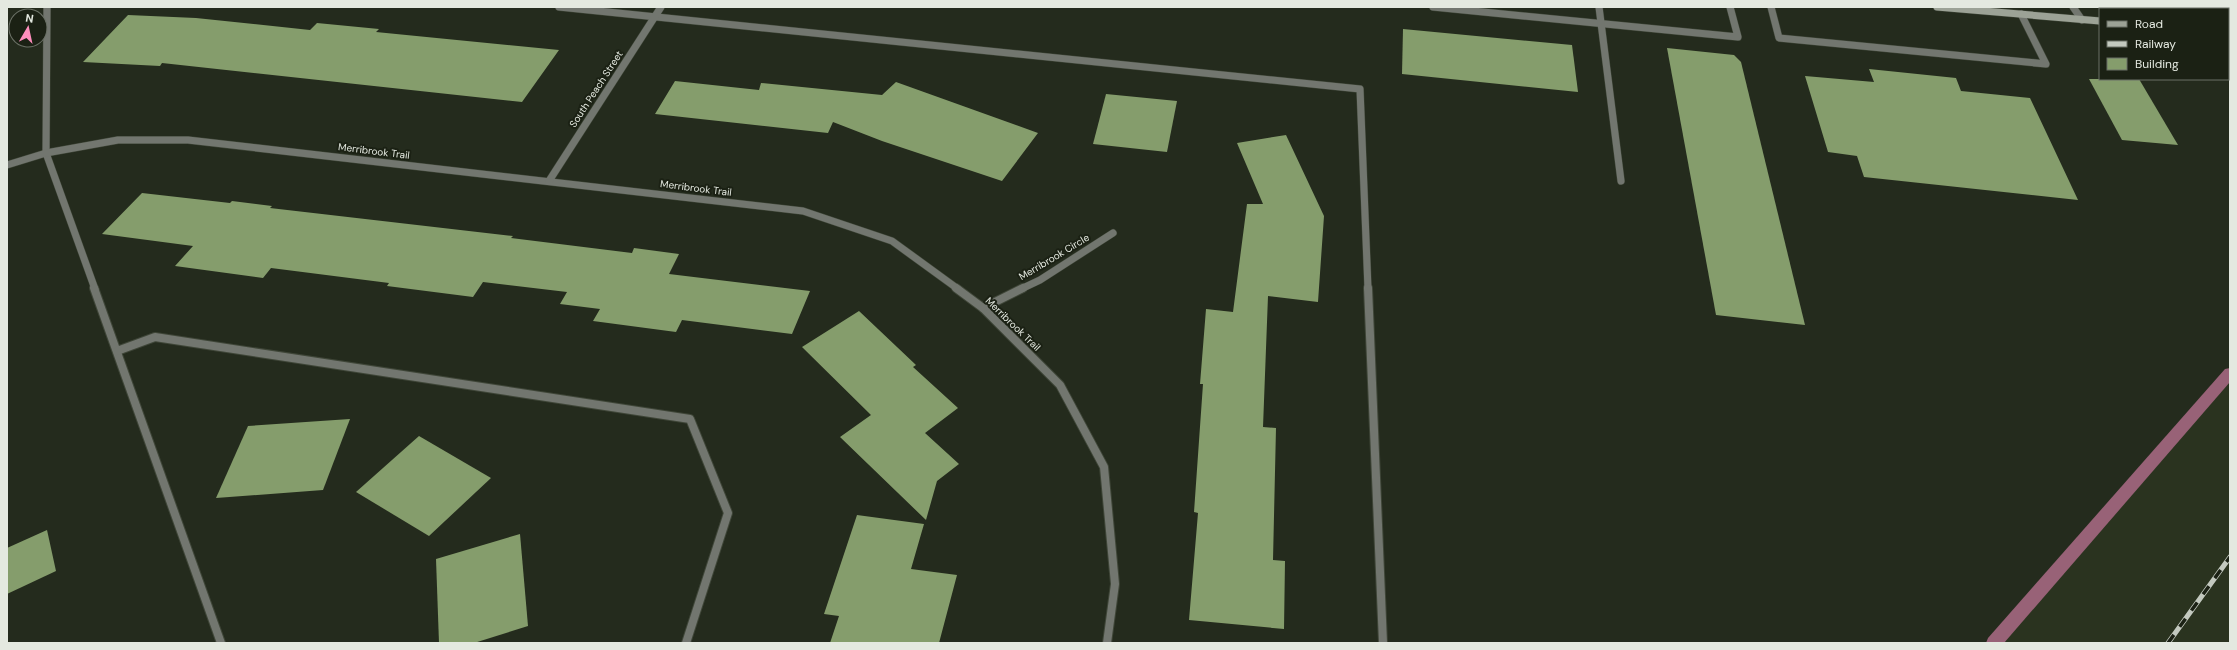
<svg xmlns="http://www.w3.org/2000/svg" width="2237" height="650" font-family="'DM Sans',sans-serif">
  <rect width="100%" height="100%" fill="#242b1d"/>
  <!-- built -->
  <path fill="#2a331f" d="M2230,374V643H2003Z"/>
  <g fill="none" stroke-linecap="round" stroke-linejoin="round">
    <!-- stream -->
    <path fill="#986277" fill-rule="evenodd" d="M2230,368V382L2004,643H1986L1988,638L2225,369Z"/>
  </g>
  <!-- building -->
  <g fill="#859d6c">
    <path d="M128,15L196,18L310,30L317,23L379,29L376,32L559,50L522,102L162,63L160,66L83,62Z"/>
    <path d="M1403,29L1572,45L1578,92L1402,74Z"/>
    <path d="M1667,48L1734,55L1741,62L1805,325L1716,315Z"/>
    <path d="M1869,69L1956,78L1961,91L2030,98L2078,200L1864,177L1857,156L1828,152L1805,76L1874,82Z"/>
    <path d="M2089,79H2139L2178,145L2122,140Z"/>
    <path d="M675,81L759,90L761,83L882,95L896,82L1038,133L1002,181L882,141L833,122L828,133L655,114Z"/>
    <path d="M1106,94L1177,101L1167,152L1093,144Z"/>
    <path d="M1286,135L1324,216L1318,302L1268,296L1263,427L1276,428L1273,560L1285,561L1284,629L1189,620L1198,513L1194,512L1203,384H1200L1206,309L1233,312L1247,204H1263L1237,143Z"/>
    <path d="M142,193L230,203L232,201L272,206L270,208L513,236L511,238L632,253L634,248L679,254L669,274L810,291L792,334L682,320L676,332L593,321L600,309L560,304L567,292L483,282L473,297L387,286L389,283L271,268L263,278L175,266L193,246L102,234Z"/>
    <path d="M859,311L916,365L913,367L958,408L925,433L959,464L937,481L926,520L840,437L871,415L802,347Z"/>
    <path d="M350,419L323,490L216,498L248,426Z"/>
    <path d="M419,436L491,478L429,536L356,492Z"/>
    <path d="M857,515L924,524L911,569L957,575L939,643H830L839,616L824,614Z"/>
    <path d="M47,530L56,571L7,594V548Z"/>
    <path d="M520,534L528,626L474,643H439L436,559Z"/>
  </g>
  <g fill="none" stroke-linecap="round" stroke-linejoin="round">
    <!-- lane-far1 casing -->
    <g stroke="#3f4638" stroke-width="8">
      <g id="lane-far1">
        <path d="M47,7L46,153L95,289"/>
        <path d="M559,7L1360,89L1368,289"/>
        <path d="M1433,7L1738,37L1730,7"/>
        <path d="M1599,7L1621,181"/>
        <path d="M1771,7L1779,38L2046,64L2021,14"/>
      </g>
    </g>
    <!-- lane casing -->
    <g stroke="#3f4638" stroke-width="10">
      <g id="lane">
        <path d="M94,288L221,643"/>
        <path d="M1368,288L1383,643"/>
        <path d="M117,351L155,337L690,419L728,513L686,643"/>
      </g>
    </g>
    <!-- street-far1 casing -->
    <g stroke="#3f4638" stroke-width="8">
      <g id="street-far1">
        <path d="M2073,7L2082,20"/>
        <path d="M7,165L46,153L118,140H188L803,211L892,241L958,289"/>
        <path d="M549,181L661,7"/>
        <path d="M1021,289L1040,280L1113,233"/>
      </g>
    </g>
    <!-- street casing -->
    <g stroke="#3f4638" stroke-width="10">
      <g id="street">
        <path d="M956,288L983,308L1060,385L1104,467L1115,584L1107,643"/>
        <path d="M983,308L1023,288"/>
      </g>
    </g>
    <!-- secondary casing -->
    <g stroke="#3f4638" stroke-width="8">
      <g id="secondary">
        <path d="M1937,7L2100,21"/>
        <path d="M2228,32H2230"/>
      </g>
    </g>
    <!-- lane-far1 -->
    <use href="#lane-far1" stroke="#72766f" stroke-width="7"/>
    <!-- lane -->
    <use href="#lane" stroke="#72766f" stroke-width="8"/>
    <!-- street-far1 -->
    <use href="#street-far1" stroke="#72766f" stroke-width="7"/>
    <!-- street -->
    <use href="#street" stroke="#72766f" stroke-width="8"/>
    <!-- secondary -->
    <use href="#secondary" stroke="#9ca296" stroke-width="7"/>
    <!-- rail casing -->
    <g stroke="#c3c9bf" stroke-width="5">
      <path id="rail" d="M2168,643L2230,557"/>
    </g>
    <!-- rail -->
    <use href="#rail" stroke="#1b2114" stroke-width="3.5" stroke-dasharray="10" stroke-linecap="butt"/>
  </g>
  <g text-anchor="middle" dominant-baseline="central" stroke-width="4" stroke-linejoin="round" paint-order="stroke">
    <!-- street labels -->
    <g font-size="10" fill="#e4e9e0" stroke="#1b2114">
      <text transform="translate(596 89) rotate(-57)">South Peach Street</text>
      <text transform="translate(374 151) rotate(7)">Merribrook Trail</text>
      <text transform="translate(696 188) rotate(7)">Merribrook Trail</text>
      <text transform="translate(1054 257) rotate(-31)">Merribrook Circle</text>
      <text transform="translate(1013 324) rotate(44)">Merribrook Trail</text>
    </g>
  </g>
  <!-- border -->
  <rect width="2237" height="650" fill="none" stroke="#e4e9e0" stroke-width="16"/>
  <!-- legend -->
  <rect x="2099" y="8" width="130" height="72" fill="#1b2114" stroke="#6b7166"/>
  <rect x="2107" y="21" width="20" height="6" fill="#9ca296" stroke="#6b7166"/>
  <text x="2135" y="28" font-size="12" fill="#e4e9e0">Road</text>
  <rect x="2107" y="41" width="20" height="6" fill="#c3c9bf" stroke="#6b7166"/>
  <text x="2135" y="48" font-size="12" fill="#e4e9e0">Railway</text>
  <rect x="2107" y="58" width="20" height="12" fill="#859d6c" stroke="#6b7166"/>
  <text x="2135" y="68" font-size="12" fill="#e4e9e0">Building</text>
  <!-- north arrow -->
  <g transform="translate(28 28) rotate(9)"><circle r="19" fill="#1b2114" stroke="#6b7166"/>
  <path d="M0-3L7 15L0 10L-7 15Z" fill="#fe8ebc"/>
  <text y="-6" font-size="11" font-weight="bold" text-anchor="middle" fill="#e4e9e0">N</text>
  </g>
</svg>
